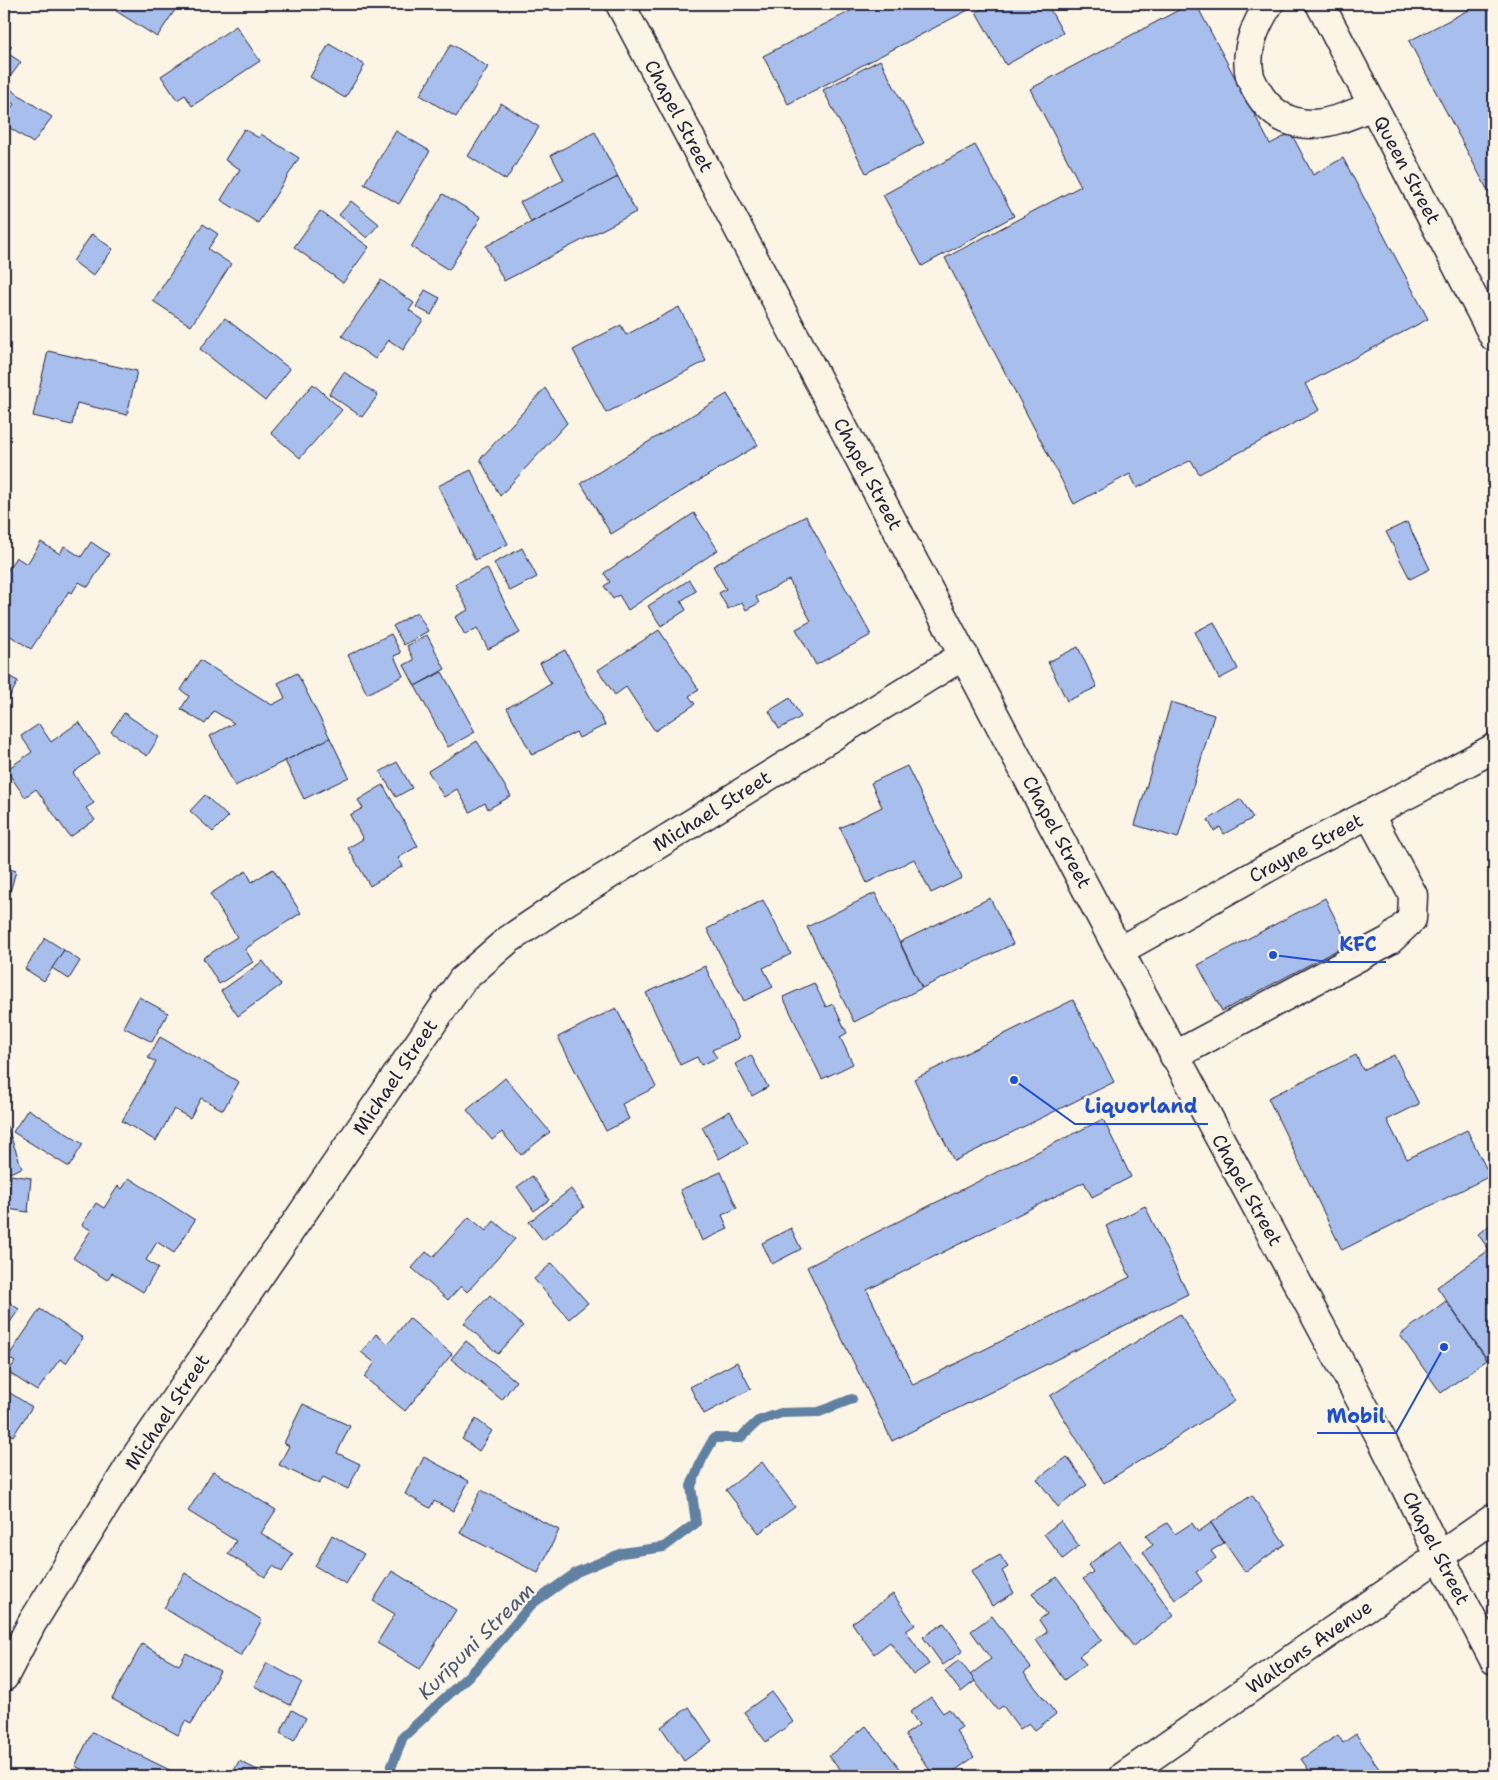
<svg xmlns="http://www.w3.org/2000/svg" width="1498" height="1780" font-family="'Shantell Sans',sans-serif">
  <rect width="100%" height="100%" fill="#fcf5e5"/>
  <filter id="ink" filterUnits="userSpaceOnUse"><feTurbulence type="fractalNoise" baseFrequency=".02" numOctaves="2"/><feDisplacementMap in="SourceGraphic" scale="10" xChannelSelector="R" yChannelSelector="G"/><feConvolveMatrix kernelMatrix="1 2 1 2 8 2 1 2 1" color-interpolation-filters="sRGB"/></filter>
  <g filter="url(#ink)">
    <g fill="none" stroke-linecap="round" stroke-linejoin="round">
      <!-- stream -->
      <path stroke="#6081a2" stroke-width="10" d="M388,1776L403,1737L478,1667L532,1604L577,1572L622,1553L664,1547L696,1523L691,1486L702,1459L714,1438H740L758,1421L781,1413L819,1412L852,1399"/>
    </g>
    <!-- building -->
    <g fill="#a8bfed" stroke="#22223b">
      <path d="M121,4H179L157,37L116,11Z"/>
      <path d="M864,4H975L976,6L788,104L763,56Z"/>
      <path d="M991,4H1047L1063,33L1006,65L976,12Z"/>
      <path d="M1190,4H1196L1270,144L1291,133L1313,175L1343,158L1428,319L1305,384L1319,410L1199,474L1191,460L1137,488L1130,474L1074,504L945,258L1081,186L1030,89Z"/>
      <path d="M1480,4H1494V188L1488,191L1409,41Z"/>
      <path d="M236,26L260,61L192,106L185,95L177,100L161,76Z"/>
      <path d="M4,40L12,46L7,53L21,62L4,85L52,117L33,143L4,124V119L14,104L4,97Z"/>
      <path d="M329,44L365,65L345,98L310,77Z"/>
      <path d="M451,44L488,67L456,117L420,95Z"/>
      <path d="M880,60L924,143L866,173L823,90Z"/>
      <path d="M501,103L539,127L506,180L468,156Z"/>
      <path d="M244,129L259,138L261,134L299,158L258,223L221,200L240,169L225,160Z"/>
      <path d="M396,131L430,151L399,204L364,184Z"/>
      <path d="M595,132L618,177L531,222L520,202L564,180L551,155Z"/>
      <path d="M975,145L1014,216L922,266L883,195Z"/>
      <path d="M618,177L636,212L504,281L486,246Z"/>
      <path d="M443,194L481,217L449,270L411,247Z"/>
      <path d="M351,201L379,224L367,238L339,215Z"/>
      <path d="M320,211L369,247L343,283L294,247Z"/>
      <path d="M203,224L218,234L208,249L231,264L191,326L153,301Z"/>
      <path d="M92,234L113,249L93,276L73,261Z"/>
      <path d="M381,280L414,303L409,310L423,320L403,350L389,340L375,359L342,336Z"/>
      <path d="M425,290L440,298L431,315L416,307Z"/>
      <path d="M679,307L706,361L606,413L573,350L621,325L626,335Z"/>
      <path d="M225,318L290,369L265,401L200,349Z"/>
      <path d="M48,351L137,371L127,415L77,403L72,425L33,416Z"/>
      <path d="M344,372L378,395L362,417L329,394Z"/>
      <path d="M313,384L342,410L300,458L271,433Z"/>
      <path d="M545,388L567,423L500,496L480,459Z"/>
      <path d="M727,394L758,445L611,534L581,483Z"/>
      <path d="M471,470L508,544L475,560L438,486Z"/>
      <path d="M694,513L718,550L628,610L619,595L613,599L604,586L610,582L604,573Z"/>
      <path d="M806,516L871,635L816,665L796,629L811,621L789,580L756,597L759,603L746,610L742,602L728,609L719,593L726,589L713,566Z"/>
      <path d="M1407,522L1430,569L1410,579L1386,532Z"/>
      <path d="M41,542L60,554L64,546L81,557L91,542L109,554L88,587L79,582L72,593L69,591L31,649L4,632V576L16,557L27,564Z"/>
      <path d="M522,548L537,577L510,591L494,563Z"/>
      <path d="M487,568L520,633L488,649L477,628L465,635L455,617L468,610L455,584Z"/>
      <path d="M689,580L696,591L681,601L686,610L661,626L648,606Z"/>
      <path d="M417,612L428,631L404,645L393,626Z"/>
      <path d="M1214,622L1238,669L1219,679L1195,632Z"/>
      <path d="M659,630L699,690L689,696L695,704L655,731L626,687L615,695L598,670Z"/>
      <path d="M391,634L401,653L394,656L403,676L367,694L348,655Z"/>
      <path d="M427,635L445,669L415,686L404,665L414,660L407,646Z"/>
      <path d="M1078,647L1097,687L1067,701L1048,662Z"/>
      <path d="M565,650L605,725L579,738L576,732L532,755L507,708L551,684L540,663Z"/>
      <path d="M200,660L272,705L285,698L278,683L297,673L330,738L235,786L210,736L234,723L214,711L205,724L181,709L189,696L181,690Z"/>
      <path d="M442,672L475,732L448,747L415,686Z"/>
      <path d="M4,674L18,681L5,706L4,705Z"/>
      <path d="M790,698L801,717L779,729L769,711Z"/>
      <path d="M1171,702L1214,715L1178,838L1135,825Z"/>
      <path d="M124,713L159,737L147,756L111,732Z"/>
      <path d="M79,722L100,753L73,773L94,803L86,808L95,820L70,837L36,789L25,797L6,770L32,752L21,736L39,724L51,742Z"/>
      <path d="M330,738L349,777L304,799L285,761Z"/>
      <path d="M477,741L511,796L488,809L485,803L470,812L457,789L444,797L428,771Z"/>
      <path d="M397,762L412,788L396,797L380,772Z"/>
      <path d="M907,766L962,878L931,893L914,859L867,883L840,828L882,807L871,783Z"/>
      <path d="M383,785L418,846L398,858L403,866L370,886L348,848L363,839L350,815L363,808L358,800Z"/>
      <path d="M205,795L228,817L213,832L190,811Z"/>
      <path d="M1241,799L1253,818L1224,834L1220,827L1214,831L1208,820Z"/>
      <path d="M4,867L16,871L4,913Z"/>
      <path d="M273,869L301,913L245,949L253,962L219,984L203,958L237,937L210,894L246,871L252,882Z"/>
      <path d="M875,893L922,988L854,1022L807,927Z"/>
      <path d="M990,898L1013,944L922,988L900,942Z"/>
      <path d="M1325,898L1348,944L1222,1011L1198,965Z"/>
      <path d="M763,900L791,954L763,968L773,987L744,1001L707,929Z"/>
      <path d="M45,938L64,950L44,981L25,969Z"/>
      <path d="M64,950L80,961L69,979L52,968Z"/>
      <path d="M263,961L281,985L238,1016L221,991Z"/>
      <path d="M705,966L739,1038L712,1050L717,1058L701,1065L697,1057L680,1065L646,993Z"/>
      <path d="M814,983L826,1007L833,1004L847,1033L840,1037L853,1064L822,1079L783,997Z"/>
      <path d="M139,997L168,1013L152,1042L123,1027Z"/>
      <path d="M1073,1000L1114,1082L954,1161L914,1079Z"/>
      <path d="M616,1008L656,1087L622,1104L629,1119L606,1131L558,1037Z"/>
      <path d="M160,1037L239,1082L223,1110L201,1098L190,1118L174,1109L156,1141L122,1121L156,1062L148,1058Z"/>
      <path d="M751,1055L768,1087L752,1096L735,1064Z"/>
      <path d="M1356,1055L1363,1070L1394,1055L1419,1104L1387,1120L1407,1159L1467,1130L1490,1176L1342,1250L1268,1098Z"/>
      <path d="M505,1078L550,1132L521,1155L502,1132L492,1140L467,1110Z"/>
      <path d="M28,1109L83,1144L69,1167L13,1132Z"/>
      <path d="M730,1111L748,1143L719,1159L702,1127Z"/>
      <path d="M1103,1119L1131,1177L1092,1197L1084,1182L867,1290L913,1385L1130,1277L1106,1226L1145,1206L1188,1294L892,1441L807,1267Z"/>
      <path d="M6,1124L22,1168L4,1175V1125Z"/>
      <path d="M721,1172L737,1208L722,1215L728,1229L702,1241L680,1190Z"/>
      <path d="M11,1175L31,1178L28,1212L7,1209Z"/>
      <path d="M532,1176L549,1200L534,1211L517,1187Z"/>
      <path d="M129,1178L195,1220L174,1253L157,1242L146,1260L158,1268L143,1292L112,1273L107,1280L73,1258L91,1230L82,1225L96,1203L104,1208L118,1186L122,1189Z"/>
      <path d="M571,1189L584,1207L543,1240L529,1222Z"/>
      <path d="M469,1217L486,1231L494,1221L515,1239L467,1292L461,1286L448,1300L412,1268L426,1252L433,1257Z"/>
      <path d="M1494,1222V1369L1437,1287L1489,1250L1478,1234Z"/>
      <path d="M791,1228L801,1249L772,1264L762,1243Z"/>
      <path d="M552,1263L588,1303L569,1319L534,1279Z"/>
      <path d="M490,1295L523,1326L498,1354L464,1323Z"/>
      <path d="M4,1299L19,1309L7,1327L4,1325Z"/>
      <path d="M1446,1301L1487,1360L1441,1393L1400,1335Z"/>
      <path d="M40,1309L83,1338L66,1363L60,1359L37,1391L8,1372L15,1362L8,1357Z"/>
      <path d="M1180,1314L1235,1401L1104,1483L1050,1396Z"/>
      <path d="M409,1318L452,1354L405,1411L364,1377L375,1363L361,1352L376,1334L388,1344Z"/>
      <path d="M466,1341L516,1381L502,1400L451,1359Z"/>
      <path d="M737,1362L751,1389L704,1414L690,1387Z"/>
      <path d="M4,1389L32,1407L13,1436L6,1432L4,1436Z"/>
      <path d="M303,1404L350,1426L337,1453L360,1464L348,1489L323,1477L319,1484L279,1465L289,1446L284,1443Z"/>
      <path d="M476,1419L492,1431L479,1451L462,1439Z"/>
      <path d="M424,1457L469,1481L453,1511L434,1501L430,1508L405,1494Z"/>
      <path d="M1067,1457L1087,1485L1058,1507L1037,1479Z"/>
      <path d="M762,1462L795,1507L759,1533L726,1490Z"/>
      <path d="M213,1471L276,1510L261,1533L293,1554L282,1572L273,1566L265,1577L228,1554L236,1541L188,1511Z"/>
      <path d="M481,1490L559,1530L538,1573L460,1533Z"/>
      <path d="M1252,1495L1285,1544L1245,1572L1211,1523Z"/>
      <path d="M1061,1521L1079,1546L1063,1559L1044,1534Z"/>
      <path d="M1167,1523L1175,1534L1192,1523L1198,1532L1211,1523L1224,1543L1211,1551L1216,1558L1196,1572L1202,1581L1175,1600L1143,1552L1153,1545L1146,1536Z"/>
      <path d="M332,1535L364,1554L346,1584L315,1566Z"/>
      <path d="M1120,1541L1174,1616L1133,1646L1083,1579L1093,1572L1088,1565Z"/>
      <path d="M1000,1555L1008,1567L1002,1571L1014,1593L992,1606L971,1571Z"/>
      <path d="M392,1571L456,1610L420,1669L377,1643L395,1614L373,1601Z"/>
      <path d="M185,1573L262,1620L241,1656L164,1608Z"/>
      <path d="M1057,1577L1102,1640L1079,1656L1086,1664L1064,1680L1036,1640L1047,1632L1039,1620L1047,1614L1032,1593Z"/>
      <path d="M893,1594L915,1625L906,1631L929,1664L913,1675L890,1642L874,1654L852,1623Z"/>
      <path d="M992,1616L1031,1668L1024,1673L1056,1714L1035,1730L1029,1723L1020,1729L1003,1706L997,1710L970,1675L991,1659L971,1631Z"/>
      <path d="M944,1623L963,1651L943,1665L923,1637Z"/>
      <path d="M142,1644L179,1665L186,1653L220,1671L191,1724L185,1721L178,1735L112,1699Z"/>
      <path d="M959,1660L975,1681L961,1692L945,1671Z"/>
      <path d="M267,1663L302,1682L290,1705L254,1686Z"/>
      <path d="M772,1692L793,1722L766,1742L744,1712Z"/>
      <path d="M931,1697L943,1713L949,1709L962,1727L956,1731L974,1757L947,1776H934L905,1735L919,1725L910,1712Z"/>
      <path d="M689,1707L712,1741L684,1761L661,1727Z"/>
      <path d="M292,1710L306,1718L294,1741L280,1733Z"/>
      <path d="M866,1726L906,1776H846L829,1756Z"/>
      <path d="M92,1732L182,1776H95L75,1766Z"/>
      <path d="M1356,1734L1383,1775L1380,1776H1313L1301,1759L1338,1735L1343,1743Z"/>
      <path d="M239,1761L270,1776H231Z"/>
    </g>
    <g fill="none" stroke-linecap="round" stroke-linejoin="round">
      <!-- minor casing -->
      <g stroke="#22223b" stroke-width="31">
        <g id="minor">
          <path d="M1269,4C1256,24 1244,51 1250,76C1251,80 1254,85 1256,89C1268,111 1286,124 1311,124C1332,124 1354,113 1373,106"/>
          <path d="M1320,4L1494,337"/>
          <path d="M1119,951L1303,848L1416,790L1494,748"/>
          <path d="M1174,1056L1390,940L1412,919L1413,895L1369,814"/>
          <path d="M4,1677L32,1623L132,1462L462,980L508,940L560,905L964,655"/>
          <path d="M1124,1776L1494,1518"/>
        </g>
      </g>
      <!-- highway casing -->
      <g stroke="#22223b" stroke-width="31">
        <path id="highway" d="M620,4L1119,951L1383,1442L1440,1557L1494,1660"/>
      </g>
      <!-- minor -->
      <use href="#minor" stroke="#fcf5e5" stroke-width="28"/>
      <!-- highway -->
      <use href="#highway" stroke="#fcf5e5" stroke-width="28"/>
    </g>
  </g>
  <g text-anchor="middle" dominant-baseline="central" stroke-width="5" stroke-linejoin="round" paint-order="stroke">
    <!-- street labels -->
    <g font-size="19" fill="#22223b" stroke="#fcf5e5">
      <text transform="translate(679 116) rotate(62)">Chapel Street</text>
      <text transform="translate(1407 170) rotate(62)">Queen Street</text>
      <text transform="translate(868 474) rotate(62)">Chapel Street</text>
      <text transform="translate(712 811) rotate(-32)">Michael Street</text>
      <text transform="translate(1057 832) rotate(62)">Chapel Street</text>
      <text transform="translate(1306 848) rotate(-28)">Crayne Street</text>
      <text transform="translate(395 1077) rotate(-56)">Michael Street</text>
      <text transform="translate(1247 1190) rotate(61)">Chapel Street</text>
      <text transform="translate(167 1412) rotate(-56)">Michael Street</text>
      <text transform="translate(1436 1548) rotate(63)">Chapel Street</text>
      <text transform="translate(1309 1647) rotate(-35)">Waltons Avenue</text>
    </g>
    <!-- water labels -->
    <g font-size="20" font-style="italic" fill="#465977" stroke="#fcf5e5">
      <text transform="translate(476 1641) rotate(-45)">Kurīpuni Stream</text>
    </g>
  </g>
  <!-- callouts -->
  <path fill="none" stroke="#1d4ed8" stroke-width="2" d="M1273 955L1329 962H1386M1014 1080L1075 1124H1208M1444 1347L1396 1433H1317"/>
  <g fill="#1d4ed8" stroke="#fcf5e5" stroke-width="2">
    <circle cx="1273" cy="955" r="5"/>
    <circle cx="1014" cy="1080" r="5"/>
    <circle cx="1444" cy="1347" r="5"/>
  </g>
  <g font-size="20" text-anchor="middle" font-weight="bold" fill="#1d4ed8" stroke="#fcf5e5" stroke-width="5" stroke-linejoin="round" paint-order="stroke">
    <text x="1358" y="951">KFC</text>
    <text x="1141" y="1113">Liquorland</text>
    <text x="1356" y="1423">Mobil</text>
  </g>
  <!-- margin -->
  <rect width="1498" height="1780" fill="none" stroke="#fcf5e5" stroke-width="20"/>
  <rect x="10" y="10" width="1478" height="1760" fill="none" stroke="#22223b" stroke-width="2" filter="url(#ink)"/>
</svg>
